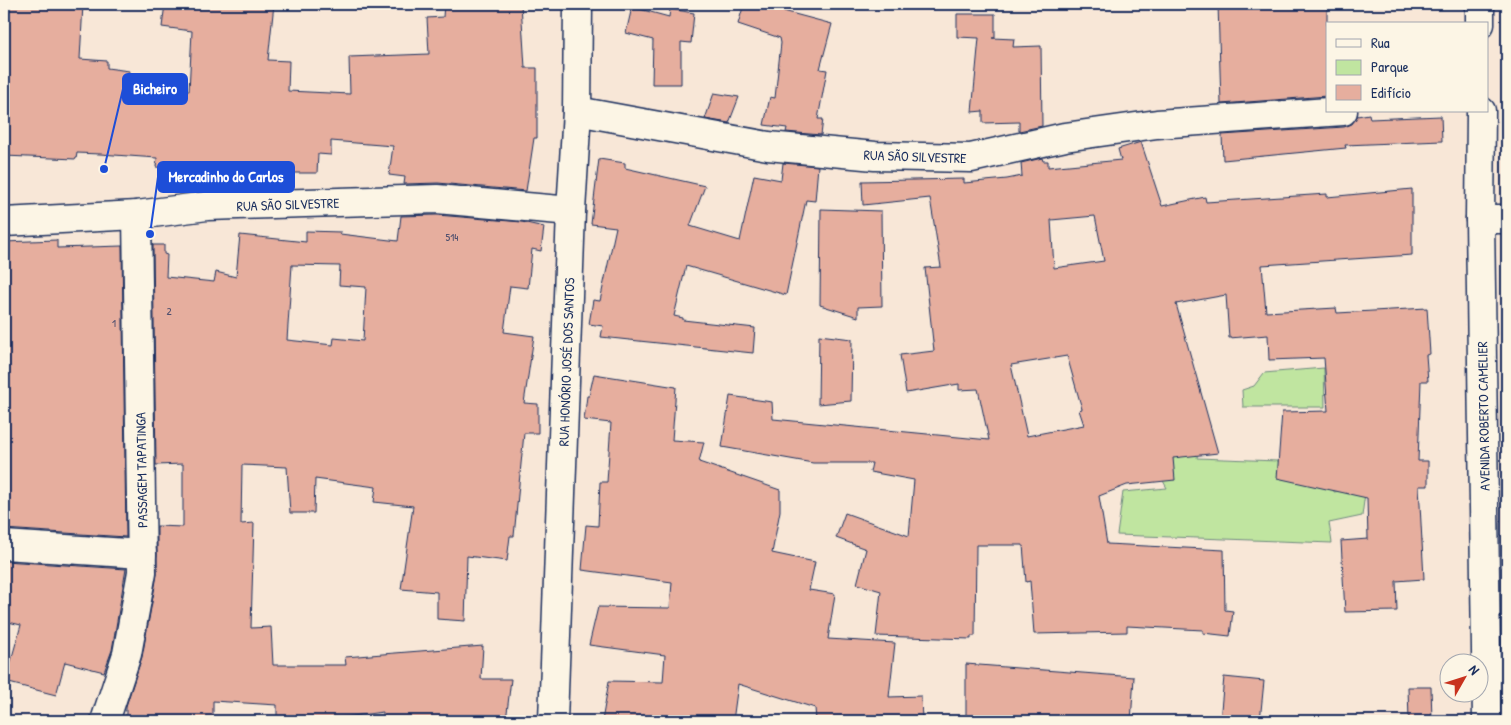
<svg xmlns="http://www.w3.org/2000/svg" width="1511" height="725" font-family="'Patrick Hand',sans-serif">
  <rect width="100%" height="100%" fill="#f8e7d7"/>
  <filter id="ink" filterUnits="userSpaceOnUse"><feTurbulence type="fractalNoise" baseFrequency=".02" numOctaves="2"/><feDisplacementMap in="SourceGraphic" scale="10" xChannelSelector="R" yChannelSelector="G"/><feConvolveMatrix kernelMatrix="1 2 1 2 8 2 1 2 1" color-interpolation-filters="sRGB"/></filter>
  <g filter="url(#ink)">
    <!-- green -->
    <g fill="#c0e5a0" stroke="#6e8a7f">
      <path d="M1324,368L1325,407H1243L1242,390L1254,386L1264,373Z"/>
      <path d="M1200,433L1197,458L1331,463L1334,492L1366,486L1362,516L1329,523L1332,543L1117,535L1123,492L1167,488L1151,459Z"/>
    </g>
    <!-- building -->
    <g fill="#e6ae9e" stroke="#1b2f5e" fill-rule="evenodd">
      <path d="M4,4H83L80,59L107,61V68L129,71L128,86L189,91L192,31L162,27L165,4H274L268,60L289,61L288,91L350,94L349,57L429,54L427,18L443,17L444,4H521L525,68H537V138H534L526,191L438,183L404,184L405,177L389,175L393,146L331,141V155L318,154L317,173H236L183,166V170L156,167L157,158L100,154L77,153L76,159L4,156V65H7Z"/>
      <path d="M744,4H757L832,24L820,69L827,70L818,119H823L821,135L786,132L787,128L764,125L770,97L775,98L781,43L780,38L738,24Z"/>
      <path d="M1218,4H1327V96L1221,104Z"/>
      <path d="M632,7L669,17L670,9L694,13L691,43L681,42V84H652L653,40L626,33Z"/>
      <path d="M957,14H995V38H992L1014,39L1013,47L1041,46L1042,126L1019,131V122L983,123V111L972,112L979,38L957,37Z"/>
      <path d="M714,93L739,97L729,123L705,119Z"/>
      <path d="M1369,114L1370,119L1441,116L1442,141L1345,145L1346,148L1223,160L1222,135L1344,127L1352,124L1357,116Z"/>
      <path d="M1141,142L1162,206L1205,197L1206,202L1327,194V197L1412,189V255L1262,265L1266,312L1336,308L1337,313L1427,308L1430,354L1426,355L1428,381H1421L1418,461H1428V486H1419L1424,579L1396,581L1397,611L1345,612L1341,541L1368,539L1367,498L1277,478L1282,412L1328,411L1324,358L1269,360L1268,335L1229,338L1226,295L1176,304L1218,453L1173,458L1175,480L1127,485L1099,496L1107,544L1224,550L1225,610L1233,611L1230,636L1203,633V630L1127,626V632L1034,634L1030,581L1026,582L1023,545H976L975,636H971V639L876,636L881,591L857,584L866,549L836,538L845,513L909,536L914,480L870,472L872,463H813L722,447L730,396L772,402L773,419L989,440L978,389L959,390V384L906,393L900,355L934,351L925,268L941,267L930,198L863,205L862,181L964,179V183L1007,179L1022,176L1021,163L1042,158L1043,161H1048V167L1121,160L1118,149ZM1095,216L1104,261L1054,268L1051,220ZM1067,356L1082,409L1079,410L1084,425L1027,436L1011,365Z"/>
      <path d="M599,159L625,163V168L705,186L690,226L740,241L754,175L781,180L783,163L818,166L815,201L806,200L786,295L686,266L674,316L683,318V320L755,328L753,353L601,337L603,326L589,324L593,300L600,301L616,227L591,224Z"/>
      <path d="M821,209L881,211L882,306L858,307V317L820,305Z"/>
      <path d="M437,215L522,222L544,227L541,251L532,249L528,288L510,286L504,332L534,336L524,403L538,404V433H524L514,536H510L507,561L467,556L465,621L437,619V592L401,589L413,506L374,502L376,487L315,479L314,513H290L287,467L242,465L241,524L254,523L251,628L271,627L273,665H346L345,657L483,646L481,679H511L506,721H383V712L315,721H277V705L213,701V719L156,718V721H126V706L142,657L157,575V526L183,527V464L156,465L153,245H164V254L167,255L166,277L214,282L216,272L236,277L240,235L306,242V231L341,232L340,234L398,241L401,216ZM292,265L340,266L339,285L366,287L363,341L334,338L333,345L287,340Z"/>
      <path d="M57,240V248L122,246L126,537L4,529V242Z"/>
      <path d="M819,335L852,339L851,401L818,404Z"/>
      <path d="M594,374L676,387L672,440L704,442L699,462L780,490V511L772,553L815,562L809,590L835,594L828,639L895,643L889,697L921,696L922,720L816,721L815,708L738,684L733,721H602L609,681L663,682L665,655L589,645L598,607L670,608L672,582L582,570L586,525L598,526L600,482H607L611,423L584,420L587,396H589Z"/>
      <path d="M4,561L126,569L112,650L104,672L65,662L56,695L5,682L21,625L4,621Z"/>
      <path d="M966,664L1134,677L1131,721H966Z"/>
      <path d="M1224,677L1264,681L1260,721H1220Z"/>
      <path d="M1408,687H1431L1432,721H1409Z"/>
    </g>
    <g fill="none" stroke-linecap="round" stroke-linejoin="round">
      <!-- minor casing -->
      <g stroke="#1b2f5e" stroke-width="31">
        <g id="minor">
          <path d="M577,111L768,146L875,156L971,158L1065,137L1157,124L1343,111"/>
          <path d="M1480,219H1507"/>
          <path d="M4,222L137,215L207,206L437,199L571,211"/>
          <path d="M4,545L142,554"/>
          <path d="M105,721L127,654L142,572L137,215"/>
          <path d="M553,721L571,211L577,111L578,4"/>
        </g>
      </g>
      <!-- secondary casing -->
      <g stroke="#1b2f5e" stroke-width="31">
        <g id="secondary">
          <path d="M1480,4V24"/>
          <path d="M1481,111L1480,219L1487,721"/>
        </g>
      </g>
      <!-- minor -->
      <use href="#minor" stroke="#fcf5e5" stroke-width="28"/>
      <!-- secondary -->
      <use href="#secondary" stroke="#fcf5e5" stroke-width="28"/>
    </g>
  </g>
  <g text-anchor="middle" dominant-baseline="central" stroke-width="4" stroke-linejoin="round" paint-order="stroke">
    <!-- number labels -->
    <g font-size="11" fill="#4e4f6e">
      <text x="452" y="237">514</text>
      <text x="169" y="311">2</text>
      <text x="114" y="323">1</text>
    </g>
    <!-- street labels -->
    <g font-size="14" fill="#1b2f5e" stroke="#fcf5e5">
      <text transform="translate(915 156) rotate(2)">RUA SÃO SILVESTRE</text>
      <text transform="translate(288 204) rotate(-2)">RUA SÃO SILVESTRE</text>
      <text transform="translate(566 362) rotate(-88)">RUA HONÓRIO JOSÉ DOS SANTOS</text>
      <text transform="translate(1483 416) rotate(-91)">AVENIDA ROBERTO CAMELIER</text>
      <text transform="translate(141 470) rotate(-91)">PASSAGEM TAPATINGA</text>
    </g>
  </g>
  <!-- callouts -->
  <path fill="none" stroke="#1d4ed8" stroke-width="2" d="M104 169L123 89M150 234L158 177"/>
  <g fill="#1d4ed8" stroke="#fcf5e5" stroke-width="2">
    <circle cx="104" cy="169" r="5"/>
    <circle cx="150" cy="234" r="5"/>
  </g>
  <g fill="#1d4ed8" stroke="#1d4ed8" stroke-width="2">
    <rect x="123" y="74" width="64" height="30" rx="5"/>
    <rect x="158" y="162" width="136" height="30" rx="5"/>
  </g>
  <g font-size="15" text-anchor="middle" font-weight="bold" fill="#fff">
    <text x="155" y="94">Bicheiro</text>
    <text x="226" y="182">Mercadinho do Carlos</text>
  </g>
  <!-- margin -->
  <rect width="1511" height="725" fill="none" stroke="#fcf5e5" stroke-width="20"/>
  <rect x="10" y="10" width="1491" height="705" fill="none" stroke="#1b2f5e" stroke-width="2" filter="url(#ink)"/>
  <!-- legend -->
  <rect x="1326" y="22" width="162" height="90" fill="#fcf5e5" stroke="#a2a6af"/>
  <rect x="1336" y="39" width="25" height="8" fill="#fcf5e5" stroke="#a2a6af"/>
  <text x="1371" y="48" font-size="15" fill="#1b2f5e">Rua</text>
  <rect x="1336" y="60" width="25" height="15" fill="#c0e5a0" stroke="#a2a6af"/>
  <text x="1371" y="72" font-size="15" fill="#1b2f5e">Parque</text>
  <rect x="1336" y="85" width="25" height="15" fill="#e6ae9e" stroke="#a2a6af"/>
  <text x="1371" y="98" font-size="15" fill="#1b2f5e">Edifício</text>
  <!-- north arrow -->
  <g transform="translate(1464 678) rotate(51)"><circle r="24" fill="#fcf5e5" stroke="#a2a6af"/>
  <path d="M0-4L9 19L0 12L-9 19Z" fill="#c8321e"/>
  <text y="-8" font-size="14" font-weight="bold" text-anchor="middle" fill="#1b2f5e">N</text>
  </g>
</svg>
